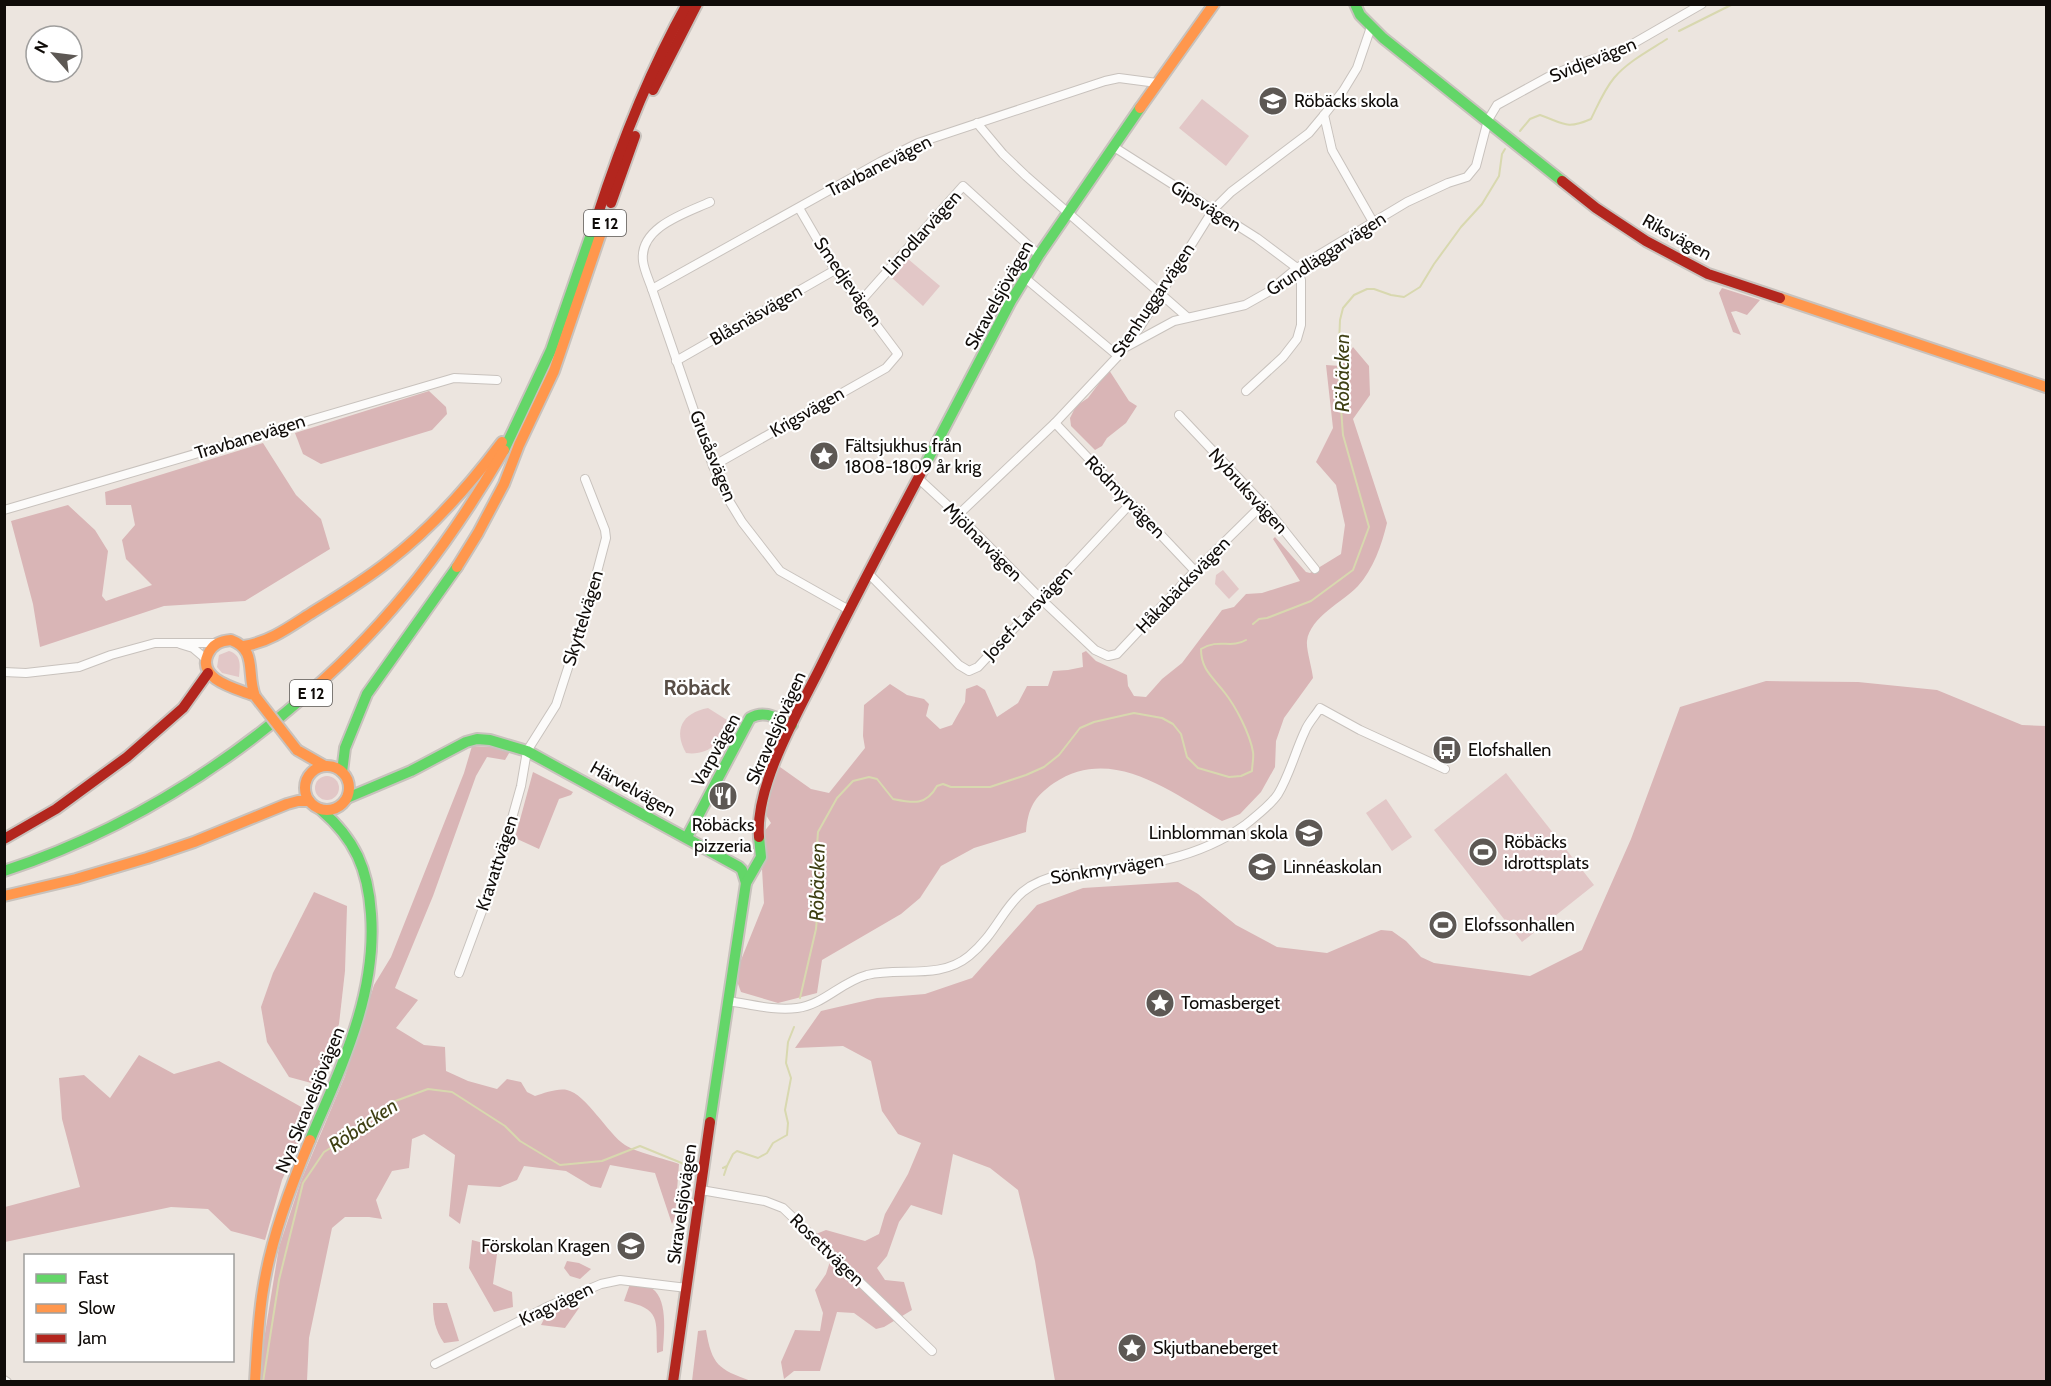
<svg xmlns="http://www.w3.org/2000/svg" width="2051" height="1386" font-family="Cabin,sans-serif">
  <rect width="100%" height="100%" fill="#ece5df"/>
  <!-- green -->
  <g fill="#e2c7c7">
    <path d="M1202,99L1249,136L1226,166L1179,128Z"/>
    <path d="M908,259L940,286L923,306L891,277Z"/>
    <path d="M1223,570L1239,589L1229,599L1215,584L1216,575Z"/>
    <path d="M229,651C242,655 240,666 239,677L222,673L217,667L219,655Z"/>
    <path d="M708,708L727,720C724,742 708,756 686,753C673,730 682,713 708,708Z"/>
    <path d="M1506,773L1594,885L1522,942L1434,830Z"/>
    <circle cx="327" cy="788" r="12"/>
    <path d="M1386,799L1412,837L1392,851L1366,813Z"/>
  </g>
  <!-- forest -->
  <g fill="#d9b5b6">
    <path d="M1722,288L1760,300L1747,315L1736,311L1731,312L1741,335L1733,332L1719,293Z"/>
    <path d="M1353,347L1369,366L1370,395L1353,419L1387,523C1382,544 1373,570 1358,586C1343,602 1310,617 1307,641C1306,649 1312,668 1313,678L1284,718L1276,741L1275,767L1261,792L1240,814L1222,821C1171,793 1113,744 1054,783C1034,797 1028,808 1026,832L974,848L941,866L920,898L901,914L822,960L817,993L778,1003L741,992L738,984L739,965L764,903L762,869L766,858L763,833L771,823L764,812L770,783L780,767L811,789L829,793L865,748L863,736L864,705L890,684L907,695L924,699L929,704L926,716L940,729L952,725L965,702L966,689L977,685L985,690L997,717L1018,703L1027,686H1048L1053,671L1068,670L1083,667L1082,653L1086,651L1096,661L1127,675L1128,686L1134,696L1146,697L1162,679L1182,663L1222,610L1234,607L1246,594L1262,593L1300,581L1273,539L1275,537L1306,572L1310,573L1341,554L1345,525L1336,485L1316,462L1333,428L1326,365L1340,366Z"/>
    <path d="M1109,370L1129,401L1137,406L1126,423L1107,438L1102,446L1095,450L1071,426L1070,418L1076,406L1088,398Z"/>
    <path d="M429,391L446,407L447,414L432,430L321,464L303,454L295,433Z"/>
    <path d="M263,443L296,495L321,519L330,549L245,601L164,606L40,647L33,604L11,521L68,505L95,530L108,551L102,596L106,601L152,585L126,559L122,540L135,525L131,505H106L105,492Z"/>
    <path d="M1766,681L1858,682L1937,690L2022,725L2046,726V1381H1055L1035,1261L1018,1190L990,1168L953,1154L942,1215L911,1205L899,1222L887,1256L877,1268L885,1280L904,1282L912,1310L884,1327L876,1329L854,1313L837,1312L820,1371H794L784,1379L781,1362L795,1330L820,1331L823,1313L815,1290L826,1274L833,1252L816,1234L826,1230L865,1241L879,1234L885,1214L908,1174L921,1143L898,1134L882,1111L871,1061L843,1046L795,1048L821,1011L877,998L925,994L972,978L1037,905L1083,888L1178,882L1198,894L1236,925L1277,947L1327,953L1381,930L1392,931L1406,941L1421,957L1434,963L1530,976L1582,950L1631,839L1680,707Z"/>
    <path d="M472,746L512,748L505,760L487,757L476,776L433,896L395,988L418,1000L396,1028L424,1045L445,1047L446,1071L468,1081L497,1089L507,1079L521,1082L527,1092L535,1096C544,1093 558,1088 567,1090C586,1094 608,1134 625,1145C635,1152 666,1159 679,1164L675,1217L672,1224L655,1173L610,1165L601,1188L591,1186L566,1171L524,1166L517,1180L500,1187L468,1185L460,1224L449,1216L455,1155L424,1134L412,1139L409,1168L392,1171L376,1200L382,1219L369,1217H345L332,1228L309,1338L307,1381L262,1382V1352L279,1247L301,1181L345,1076L374,985L391,957L464,773Z"/>
    <path d="M533,772L573,792L571,795L559,799L539,849L515,838Z"/>
    <path d="M314,892L347,906L345,971L339,1024L315,1084L289,1077L267,1042L261,1007L273,973Z"/>
    <path d="M139,1055L174,1074L219,1061L312,1113L282,1180L265,1240L231,1231L208,1209L171,1207L5,1242V1207L80,1187L62,1119L59,1078L84,1075L110,1098Z"/>
    <path d="M472,1240L498,1247L493,1284L512,1292L513,1307L494,1312L469,1268Z"/>
    <path d="M567,1261L579,1263L591,1269L580,1279L570,1276L564,1268Z"/>
    <path d="M630,1284C636,1285 643,1285 649,1287C669,1295 664,1334 663,1351L657,1353C656,1319 661,1309 624,1301Z"/>
    <path d="M573,1302L579,1308L565,1328L541,1325L544,1319Z"/>
    <path d="M433,1303H447L459,1341L444,1343C435,1330 433,1319 433,1303Z"/>
    <path d="M706,1330C712,1365 718,1369 751,1381H692L698,1331Z"/>
  </g>
  <g fill="none" stroke-linecap="round" stroke-linejoin="round">
    <!-- stream -->
    <g stroke="#d8d8af" stroke-width="2">
      <path d="M1679,31L1733,4"/>
      <path d="M1520,131L1530,119L1540,115C1563,123 1566,130 1591,119C1598,105 1604,90 1614,78C1627,62 1650,50 1667,39"/>
      <path d="M1253,624L1259,619L1267,618L1311,601L1353,570L1369,527L1343,435L1338,369L1340,320L1343,308L1354,295L1367,289H1374L1391,295L1404,297L1420,287L1434,264L1461,227L1482,204L1499,176L1502,154L1505,149"/>
      <path d="M800,998L816,929L818,906L816,858L818,832L837,798L853,781L869,777L877,779L893,799C913,803 926,806 937,786L943,784L951,787H990L1026,775L1044,767L1059,755L1080,728L1094,722L1134,713L1162,718L1173,724L1181,734L1187,757L1198,768L1229,777L1241,776L1252,771C1252,765 1254,758 1253,752C1250,734 1236,707 1225,693C1213,677 1201,670 1201,649C1219,638 1231,649 1246,640"/>
      <path d="M723,1168L727,1166L733,1154L737,1151L758,1158L767,1153L773,1143L787,1135L788,1123L785,1110L791,1078L786,1063L788,1042L794,1027"/>
      <path d="M724,1175L727,1166"/>
      <path d="M263,1382L279,1280L303,1183L324,1152L357,1132L390,1103L428,1089L452,1092L505,1126L520,1141L560,1165L602,1161L640,1146L684,1164"/>
    </g>
    <!-- street casing -->
    <g stroke="#c8c2bd" stroke-width="10">
      <g id="street">
        <path d="M1324,115L1332,150L1373,222"/>
        <path d="M977,123L1003,154L1026,176L1187,317"/>
        <path d="M1114,147L1257,238L1297,268L1301,280V325L1297,339L1283,357L1246,391"/>
        <path d="M710,202C686,213 639,227 643,261C644,270 649,280 652,289L713,466L725,494L742,522L780,571L849,610"/>
        <path d="M1025,278L1118,356"/>
        <path d="M652,289L880,162L918,143L1105,81L1119,78L1157,83"/>
        <path d="M860,302L963,186L1039,255"/>
        <path d="M1126,347L1174,321L1245,305L1268,292L1297,268L1407,202L1448,183L1467,177L1476,166L1488,120L1497,105L1548,77L1578,64L1622,50L1702,4"/>
        <path d="M676,361L835,270"/>
        <path d="M1179,415L1263,504L1315,569"/>
        <path d="M1055,423L1195,571"/>
        <path d="M713,466L886,368L898,354L835,270L799,208"/>
        <path d="M919,479L958,515L1042,600L1095,650L1108,656L1117,654L1195,571L1263,504"/>
        <path d="M4,510L454,378L497,380"/>
        <path d="M958,515L1055,423L1118,356L1140,327L1213,210L1231,192L1309,133L1324,115L1343,91L1357,68L1371,27"/>
        <path d="M869,574L959,665L969,671L978,667L1131,503"/>
        <path d="M180,644L193,648L206,659"/>
        <path d="M4,672L26,673L79,667L111,655L155,643H217"/>
        <path d="M459,973L499,865L521,786L527,751L556,705L588,606L606,538L605,530L585,479"/>
        <path d="M728,1001C750,1004 774,1011 797,1008C823,1005 841,982 867,975C900,967 940,980 969,956C1007,925 1005,884 1063,875C1127,867 1191,864 1245,825C1256,816 1270,806 1278,794C1290,774 1295,752 1305,731C1308,723 1315,716 1320,708L1360,730L1445,769"/>
        <path d="M701,1190L765,1201L783,1208L932,1351"/>
        <path d="M435,1364L549,1306L601,1284L620,1280L687,1288"/>
        <path d="M4,1380L7,1382"/>
      </g>
    </g>
    <!-- fast casing -->
    <g stroke="#c8c2bd" stroke-width="14">
      <g id="fast">
        <path d="M1355,4L1360,15L1383,38L1562,181"/>
        <path d="M504,450L551,350L597,217"/>
        <path d="M923,469L1011,301L1039,255L1140,108"/>
        <path d="M342,772L345,748L367,694L457,567"/>
        <path d="M347,798L411,771L466,742L477,739L490,740L527,751L739,867L742,870L746,883"/>
        <path d="M687,837L750,718C765,709 778,719 792,725"/>
        <path d="M4,871C118,834 222,769 312,690"/>
        <path d="M710,1122L746,883L761,857L759,837"/>
        <path d="M310,1140C341,1067 377,995 371,914C368,869 355,839 321,810"/>
      </g>
    </g>
    <!-- slow casing -->
    <g stroke="#c8c2bd" stroke-width="14">
      <g id="slow">
        <path d="M1140,108L1214,4"/>
        <path d="M1780,298L2046,387"/>
        <path d="M457,567L478,533L504,484L519,445L554,371L603,227"/>
        <path d="M231,640C258,650 246,673 255,696C238,689 196,680 208,654C213,644 220,641 231,640Z"/>
        <path d="M244,646C270,642 291,626 313,612C339,596 365,580 389,561C433,527 469,486 502,442"/>
        <path d="M312,690C391,621 451,541 504,450"/>
        <path d="M297,750L325,766"/>
        <circle cx="327" cy="788" r="22"/>
        <path d="M4,896L76,879L147,858L194,842L287,804L298,801H309"/>
        <path d="M255,1382C257,1351 258,1320 263,1290C271,1239 290,1188 310,1140"/>
      </g>
    </g>
    <!-- jam casing -->
    <g stroke="#c8c2bd" stroke-width="14">
      <g id="jam">
        <path d="M653,90L697,4"/>
        <path d="M1562,181L1596,208L1646,241L1708,274L1780,298"/>
        <path d="M611,203L635,136"/>
        <path d="M597,217C621,143 649,72 687,4"/>
        <path d="M759,837C755,785 797,714 820,668C853,601 888,535 923,469"/>
        <path d="M4,839L56,809L127,757L183,708L208,673"/>
        <path d="M673,1382L710,1122"/>
      </g>
    </g>
    <!-- street -->
    <use href="#street" stroke="#fcfbfa" stroke-width="8"/>
    <!-- fast -->
    <use href="#fast" stroke="#63d668" stroke-width="10"/>
    <!-- slow -->
    <use href="#slow" stroke="#ff974d" stroke-width="10"/>
    <!-- jam -->
    <use href="#jam" stroke="#b3261e" stroke-width="10"/>
    <!-- slow-bridge casing -->
    <g stroke="#c8c2bd" stroke-width="14" stroke-linecap="butt">
      <path id="slow-bridge" d="M255,696L297,750"/>
    </g>
    <!-- slow-bridge -->
    <use href="#slow-bridge" stroke="#ff974d" stroke-width="10"/>
  </g>
  <!-- icons -->
  <defs>
    <g id="school-disc" transform="scale(1.5)"><circle r="9.5" fill="#5d5854" stroke="#fff"/><path d="M0-5L7-2L0 1L-7-2ZM-4 1L0 2.5L4 1V4Q0 6-4 4Z" fill="#fff"/></g>
    <g id="sight-disc" transform="scale(1.5)"><circle r="9.5" fill="#5d5854" stroke="#fff"/><path d="M0-6L1.8-2.2L6-1.7L2.9 1.2L3.7 5.4L0 3.3L-3.7 5.4L-2.9 1.2L-6-1.7L-1.8-2.2Z" fill="#fff"/></g>
    <g id="bus-disc" transform="scale(1.5)"><circle r="9.5" fill="#5d5854" stroke="#fff"/><path d="M-5-6H5V4H4V6H2V4H-2V6H-4V4H-5ZM-3.5-4V0h7V-4ZM-3.5 1.2v1.5H-2V1.2ZM2 1.2v1.5H3.5V1.2Z" fill="#fff"/></g>
    <g id="restaurant-disc" transform="scale(1.5)"><circle r="9.5" fill="#5d5854" stroke="#fff"/><path d="M-5-6h1v4h1v-4h1v4h1v-4h1v5L-1.5 .5V6h-2V.5L-5-1ZM5-6V6H3V1.5H1.5Q1.5-4 5-6Z" fill="#fff"/></g>
    <g id="stadium-disc" transform="scale(1.5)"><circle r="9.5" fill="#5d5854" stroke="#fff"/><path d="M0-5a6.5 5 0 1 0 0 10a6.5 5 0 1 0 0-10ZM-3.5-1.8h7v3.6h-7Z" fill="#fff"/></g>
  </defs>
  <g fill-rule="evenodd">
    <use href="#school-disc" x="1273" y="101"/>
    <use href="#sight-disc" x="824" y="456"/>
    <use href="#bus-disc" x="1447" y="750"/>
    <use href="#restaurant-disc" x="723" y="796"/>
    <use href="#school-disc" x="1309" y="833"/>
    <use href="#stadium-disc" x="1483" y="852"/>
    <use href="#school-disc" x="1262" y="867"/>
    <use href="#stadium-disc" x="1443" y="925"/>
    <use href="#sight-disc" x="1160" y="1003"/>
    <use href="#school-disc" x="631" y="1246"/>
    <use href="#sight-disc" x="1132" y="1348"/>
  </g>
  <g text-anchor="middle" dominant-baseline="central" stroke-width="4.5" stroke-linejoin="round" paint-order="stroke">
    <!-- shield labels -->
    <g fill="#fff" stroke="#585553" stroke-width="1.5">
      <rect x="584" y="210" width="42" height="26" rx="4.5"/>
      <rect x="290" y="680" width="42" height="26" rx="4.5"/>
    </g>
    <g font-size="16" font-weight="bold" fill="#100c09">
      <text x="605" y="223">E 12</text>
      <text x="311" y="693">E 12</text>
    </g>
    <!-- street labels -->
    <g font-size="18" fill="#100c09" stroke="#fff">
      <text transform="translate(1593 60) rotate(-22)">Svidjevägen</text>
      <text transform="translate(879 166) rotate(-27)">Travbanevägen</text>
      <text transform="translate(1206 206) rotate(32)">Gipsvägen</text>
      <text transform="translate(922 233) rotate(-48)">Linodlarvägen</text>
      <text transform="translate(1677 237) rotate(29)">Riksvägen</text>
      <text transform="translate(1326 254) rotate(-33)">Grundläggarvägen</text>
      <text transform="translate(848 282) rotate(55)">Smedjevägen</text>
      <text transform="translate(999 295) rotate(-61)">Skravelsjövägen</text>
      <text transform="translate(1153 300) rotate(-56)">Stenhuggarvägen</text>
      <text transform="translate(756 315) rotate(-30)">Blåsnäsvägen</text>
      <text transform="translate(807 412) rotate(-30)">Krigsvägen</text>
      <text transform="translate(250 437) rotate(-17)">Travbanevägen</text>
      <text transform="translate(713 456) rotate(68)">Grusåsvägen</text>
      <text transform="translate(1248 491) rotate(48)">Nybruksvägen</text>
      <text transform="translate(1125 497) rotate(46)">Rödmyrvägen</text>
      <text transform="translate(983 542) rotate(45)">Mjölnarvägen</text>
      <text transform="translate(1183 585) rotate(-46)">Håkabäcksvägen</text>
      <text transform="translate(1028 613) rotate(-47)">Josef-Larsvägen</text>
      <text transform="translate(583 618) rotate(-73)">Skyttelvägen</text>
      <text transform="translate(776 728) rotate(-66)">Skravelsjövägen</text>
      <text transform="translate(716 750) rotate(-61)">Varpvägen</text>
      <text transform="translate(633 789) rotate(29)">Härvelvägen</text>
      <text transform="translate(497 863) rotate(-72)">Kravattvägen</text>
      <text transform="translate(1107 869) rotate(-9)">Sönkmyrvägen</text>
      <text transform="translate(310 1100) rotate(-68)">Nya Skravelsjövägen</text>
      <text transform="translate(682 1204) rotate(-82)">Skravelsjövägen</text>
      <text transform="translate(827 1250) rotate(44)">Rosettvägen</text>
      <text transform="translate(556 1304) rotate(-25)">Kragvägen</text>
    </g>
    <!-- poi labels -->
    <g font-size="18" fill="#100c09" stroke="#fff" text-anchor="start">
      <text x="1294" y="101">Röbäcks skola</text>
      <text x="845" y="446">Fältsjukhus från<tspan x="845" dy="21">1808-1809 år krig</tspan></text>
      <text x="1468" y="750">Elofshallen</text>
      <text x="723" y="825" text-anchor="middle">Röbäcks<tspan x="723" dy="21">pizzeria</tspan></text>
      <text x="1288" y="833" text-anchor="end">Linblomman skola</text>
      <text x="1504" y="842">Röbäcks<tspan x="1504" dy="21">idrottsplats</tspan></text>
      <text x="1283" y="867">Linnéaskolan</text>
      <text x="1464" y="925">Elofssonhallen</text>
      <text x="1181" y="1003">Tomasberget</text>
      <text x="610" y="1246" text-anchor="end">Förskolan Kragen</text>
      <text x="1153" y="1348">Skjutbaneberget</text>
    </g>
    <!-- water labels -->
    <g font-size="20" font-style="italic" fill="#3f4014" stroke="#fff">
      <text transform="translate(1342 373) rotate(-90)">Röbäcken</text>
      <text transform="translate(817 882) rotate(-89)">Röbäcken</text>
      <text transform="translate(363 1125) rotate(-34)">Röbäcken</text>
    </g>
    <!-- quarter labels -->
    <g font-size="21" font-weight="bold" fill="#594e46" stroke="#fff">
      <text x="697" y="687">Röbäck</text>
    </g>
  </g>
  <!-- border -->
  <rect width="2051" height="1386" fill="none" stroke="#100c09" stroke-width="12"/>
  <!-- legend -->
  <rect x="24" y="1254" width="210" height="108" fill="#ffffff" stroke="#9f9e9d" stroke-width="1.5"/>
  <rect x="36" y="1274" width="30" height="9" fill="#63d668" stroke="#9f9e9d" stroke-width="1.5"/>
  <text x="78" y="1284" font-size="18" fill="#100c09">Fast</text>
  <rect x="36" y="1304" width="30" height="9" fill="#ff974d" stroke="#9f9e9d" stroke-width="1.5"/>
  <text x="78" y="1314" font-size="18" fill="#100c09">Slow</text>
  <rect x="36" y="1334" width="30" height="9" fill="#b3261e" stroke="#9f9e9d" stroke-width="1.5"/>
  <text x="78" y="1344" font-size="18" fill="#100c09">Jam</text>
  <!-- north arrow -->
  <g transform="translate(54 54) rotate(298)"><circle r="28" fill="#ffffff" stroke="#9f9e9d" stroke-width="1.5"/>
  <path d="M0-4.5L10 22L0 15L-10 22Z" fill="#5d5854"/>
  <text y="-9" font-size="16" font-weight="bold" text-anchor="middle" fill="#100c09">N</text>
  </g>
</svg>
